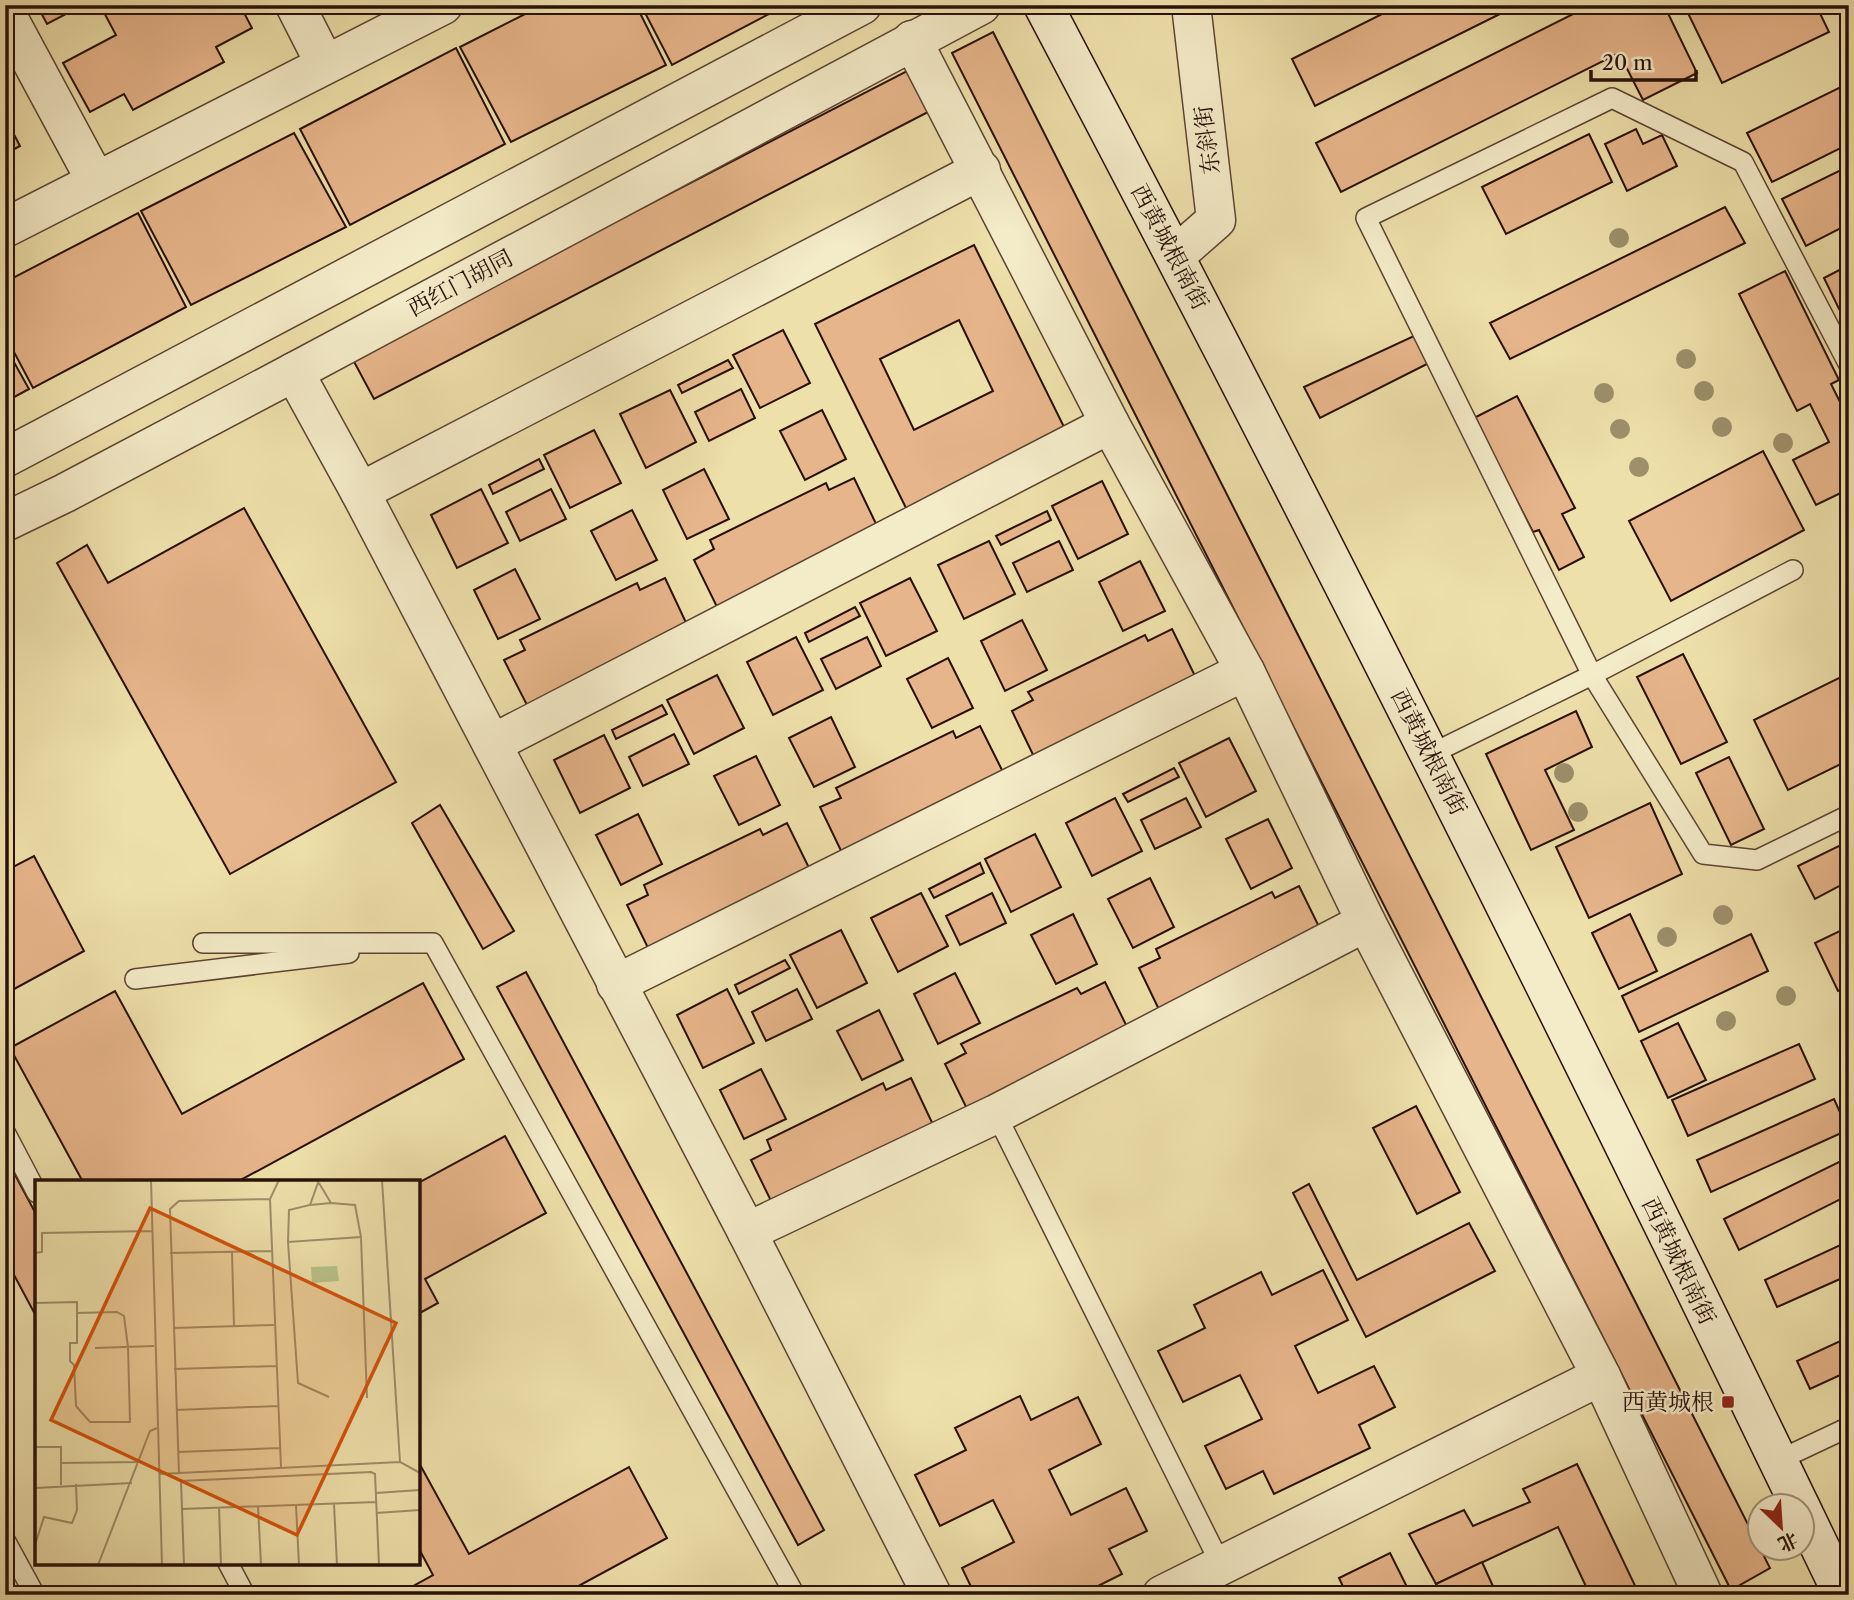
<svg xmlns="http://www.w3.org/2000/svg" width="1854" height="1600" font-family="'Libre Caslon Text','Noto Serif SC',serif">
  <rect width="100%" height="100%" fill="#eee0ab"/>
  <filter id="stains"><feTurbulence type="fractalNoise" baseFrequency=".00286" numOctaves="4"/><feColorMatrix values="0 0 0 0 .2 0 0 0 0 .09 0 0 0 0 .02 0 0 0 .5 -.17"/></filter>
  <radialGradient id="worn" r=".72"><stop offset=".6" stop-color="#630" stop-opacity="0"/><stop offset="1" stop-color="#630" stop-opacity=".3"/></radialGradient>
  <!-- building -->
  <g fill="#e7b58b" stroke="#281008" stroke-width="2" fill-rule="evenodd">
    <path d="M37,5H83L47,24Z"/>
    <path d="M100,5H174L176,8L182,5H240L252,28L216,47L224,62L133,110L124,94L90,112L63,63L116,35Z"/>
    <path d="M543,5H636L666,65L511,142L460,47Z"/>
    <path d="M641,5H786L672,65Z"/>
    <path d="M1400,5H1518L1315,106L1292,59Z"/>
    <path d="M1591,5H1664L1697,73L1643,100L1619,53L1341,192L1316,143Z"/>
    <path d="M1684,5H1816L1829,32L1722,83Z"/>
    <path d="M1840,5H1849V23Z"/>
    <path d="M993,32L1770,1568L1731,1590L952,53Z"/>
    <path d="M456,48L505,144L350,225L300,129Z"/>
    <path d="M907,71L928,112L374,399L352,358Z"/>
    <path d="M1849,83V144L1772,182L1747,133Z"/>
    <path d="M5,117L20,146L5,154Z"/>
    <path d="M1636,129L1643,144L1662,135L1677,166L1627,191L1605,144Z"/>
    <path d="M294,133L346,227L191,305L141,211Z"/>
    <path d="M1589,134L1612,182L1506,234L1482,187Z"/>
    <path d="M1849,166V224L1806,246L1782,199Z"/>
    <path d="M1725,207L1745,243L1510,359L1490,323Z"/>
    <path d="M138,213L186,307L33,388L5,335V282Z"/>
    <path d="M974,245L1068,435L909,514L815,324ZM959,320L993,391L914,430L880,359Z"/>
    <path d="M1849,265V304L1839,309L1824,278Z"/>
    <path d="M1785,271L1839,380L1831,384L1849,420V489L1816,505L1793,460L1829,442L1810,404L1797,411L1739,294Z"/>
    <path d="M783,330L810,383L760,408L733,355Z"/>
    <path d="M1416,335L1429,363L1320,418L1304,387Z"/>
    <path d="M5,346L29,389L5,402Z"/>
    <path d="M728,360L733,368L682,393L678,385Z"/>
    <path d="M741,389L755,418L709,441L695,412Z"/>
    <path d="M670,390L696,442L646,468L620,414Z"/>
    <path d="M1517,396L1575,508L1562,514L1584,557L1559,570L1539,530L1533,532L1474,418Z"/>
    <path d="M822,410L846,459L805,480L780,431Z"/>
    <path d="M594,430L621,483L570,508L544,455Z"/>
    <path d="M1763,451L1804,530L1671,601L1629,521Z"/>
    <path d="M539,459L544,469L493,494L489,485Z"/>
    <path d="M704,469L729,519L687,539L663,490Z"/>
    <path d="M854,478L879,530L718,609L694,560L714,549L710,540L826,483L829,490Z"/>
    <path d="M1102,481L1128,534L1078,559L1052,506Z"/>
    <path d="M481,489L508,543L457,568L431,515Z"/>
    <path d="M551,489L566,519L520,541L506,512Z"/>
    <path d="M244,508L396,782L230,874L57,563L87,545L108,583Z"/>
    <path d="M632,510L657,560L616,580L591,531Z"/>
    <path d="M1047,511L1051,520L1001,545L996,536Z"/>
    <path d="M989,541L1015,594L964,619L938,565Z"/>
    <path d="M1059,541L1073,570L1027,592L1013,563Z"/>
    <path d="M1140,561L1165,611L1123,631L1099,582Z"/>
    <path d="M515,569L540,619L498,639L474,590Z"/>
    <path d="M665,578L690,631L529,709L504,660L525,650L520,640L637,583L640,590Z"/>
    <path d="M910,578L937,631L886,656L860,603Z"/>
    <path d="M855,607L860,616L809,642L805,633Z"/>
    <path d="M1022,620L1047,670L1005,691L981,641Z"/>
    <path d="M1172,629L1198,682L1036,761L1012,711L1033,700L1028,692L1145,635L1148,641Z"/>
    <path d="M796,637L823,690L773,715L747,662Z"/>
    <path d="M867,637L881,666L836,689L821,659Z"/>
    <path d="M1683,654L1727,742L1681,764L1637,677Z"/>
    <path d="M948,658L973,708L932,728L907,679Z"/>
    <path d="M1849,673V760L1788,790L1754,720Z"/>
    <path d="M717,675L744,728L694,754L667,700Z"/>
    <path d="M662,705L667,714L616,739L612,730Z"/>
    <path d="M1576,711L1592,747L1545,770L1574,830L1531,850L1486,754Z"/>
    <path d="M831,717L855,767L814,787L789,738Z"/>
    <path d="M980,726L1006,778L844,857L820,807L841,798L836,788L953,731L956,738Z"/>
    <path d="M674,734L689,764L643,786L629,757Z"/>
    <path d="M604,735L630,788L580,813L554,760Z"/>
    <path d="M1229,738L1256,791L1206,817L1179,763Z"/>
    <path d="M756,756L780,805L739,825L714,776Z"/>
    <path d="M1729,757L1764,829L1731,845L1696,773Z"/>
    <path d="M1174,768L1179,777L1128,802L1123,794Z"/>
    <path d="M1115,798L1142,851L1092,876L1066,823Z"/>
    <path d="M1186,798L1201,827L1155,849L1141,820Z"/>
    <path d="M1650,803L1682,874L1589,918L1556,847Z"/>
    <path d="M440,805L514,931L483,949L412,823Z"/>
    <path d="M638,814L662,864L621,885L596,835Z"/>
    <path d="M1268,819L1292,868L1251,889L1226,839Z"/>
    <path d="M787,823L813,876L651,954L627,905L648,895L644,885L760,829L763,835Z"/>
    <path d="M1035,834L1061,887L1011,912L985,859Z"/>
    <path d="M1849,841V881L1815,899L1798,866Z"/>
    <path d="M34,856L84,951L5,994V871Z"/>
    <path d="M980,863L984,873L934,898L929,889Z"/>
    <path d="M1150,878L1174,927L1133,948L1108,899Z"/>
    <path d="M1299,886L1325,939L1163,1018L1139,968L1160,958L1156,949L1272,892L1275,898Z"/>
    <path d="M921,893L948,946L898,972L871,918Z"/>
    <path d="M992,893L1006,923L960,945L946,916Z"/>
    <path d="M1073,914L1097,964L1056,984L1031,935Z"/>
    <path d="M1630,914L1657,971L1619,989L1592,933Z"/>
    <path d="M1846,928L1849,934V986L1838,991L1815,943Z"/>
    <path d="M841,930L867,983L817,1008L790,955Z"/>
    <path d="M1751,934L1768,971L1639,1032L1622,996Z"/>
    <path d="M785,960L790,968L739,994L735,985Z"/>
    <path d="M526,972L824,1530L798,1545L497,987Z"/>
    <path d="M955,973L980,1023L938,1044L914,994Z"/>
    <path d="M1105,982L1131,1035L969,1113L945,1064L966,1053L961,1044L1077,988L1081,994Z"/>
    <path d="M423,983L464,1059L237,1182H83L10,1048L115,991L182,1114Z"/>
    <path d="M727,989L754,1043L703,1068L677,1015Z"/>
    <path d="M797,989L812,1019L766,1041L752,1012Z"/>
    <path d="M879,1010L903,1060L862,1080L837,1031Z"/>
    <path d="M1678,1023L1706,1080L1668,1098L1641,1041Z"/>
    <path d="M1799,1044L1815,1079L1688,1136L1672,1100Z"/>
    <path d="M761,1069L786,1119L744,1139L720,1090Z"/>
    <path d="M911,1078L936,1131L775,1209L751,1160L771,1150L767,1140L883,1083L886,1090Z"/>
    <path d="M1834,1099L1848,1130L1711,1192L1697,1160Z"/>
    <path d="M1416,1106L1460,1192L1417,1214L1373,1128Z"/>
    <path d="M505,1136L546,1213L425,1279L438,1303L418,1314V1183Z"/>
    <path d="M5,1156L37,1216V1318L5,1258Z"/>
    <path d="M1849,1157V1195L1739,1250L1724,1219Z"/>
    <path d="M1309,1184L1357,1280L1469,1223L1495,1271L1366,1337L1293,1193Z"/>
    <path d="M1849,1241V1275L1777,1307L1765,1280Z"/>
    <path d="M1323,1270L1348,1320L1295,1346L1318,1393L1374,1366L1395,1407L1359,1425L1370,1448L1274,1494L1263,1471L1226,1489L1205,1446L1262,1419L1240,1375L1183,1402L1158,1351L1205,1328L1194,1305L1261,1272L1272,1295Z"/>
    <path d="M1849,1337V1371L1810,1389L1797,1361Z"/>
    <path d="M1020,1396L1031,1420L1078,1397L1101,1444L1049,1470L1071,1515L1126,1488L1147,1531L1109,1549L1122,1574L1080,1595H1021L1019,1591L1010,1595H975L962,1568L1014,1542L993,1500L940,1526L915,1475L966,1450L955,1428Z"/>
    <path d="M418,1461L469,1554L629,1467L667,1538L562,1595H397L433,1575L418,1547Z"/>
    <path d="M1577,1464L1639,1594L1590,1595L1558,1527L1436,1584L1409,1534L1464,1510L1473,1526L1530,1502L1523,1489Z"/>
    <path d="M1390,1553L1411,1595H1347L1339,1578Z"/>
    <path d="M1482,1562L1497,1595H1442L1436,1584Z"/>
  </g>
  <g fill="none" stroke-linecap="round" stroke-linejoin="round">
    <!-- lane casing -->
    <g stroke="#5a4431" stroke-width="22">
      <g id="lane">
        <path d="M1849,365L1743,162L1612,98L1366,218L1592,675L1703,854L1757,860L1849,815"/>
        <path d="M1431,754L1592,675L1793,570"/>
        <path d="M203,943H433L795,1595"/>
        <path d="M135,979L349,953"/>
        <path d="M996,1114L1221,1565"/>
        <path d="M5,1132L37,1193"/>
        <path d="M1777,1461L1849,1427"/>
        <path d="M5,1540L35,1595"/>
        <path d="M228,1563L245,1595"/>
      </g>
    </g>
    <!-- street casing -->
    <g stroke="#5a4431" stroke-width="41">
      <g id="street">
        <path d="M295,5L325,64"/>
        <path d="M5,12L96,181"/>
        <path d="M912,40L1110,424L1245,671L1366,922L1601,1376L1703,1595"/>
        <path d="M5,228L443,5"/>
        <path d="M1175,256L1216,220L1191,5"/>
        <path d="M294,372L360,492L747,1232L932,1595"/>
        <path d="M5,458L862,5"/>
        <path d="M360,492L981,170"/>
        <path d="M5,522L65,493L294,372L981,5"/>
        <path d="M492,744L1110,424"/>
        <path d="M616,984L1245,671"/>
        <path d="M747,1232L996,1114L1366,922"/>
        <path d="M1162,1595L1601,1376"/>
      </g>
    </g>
    <!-- secondary casing -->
    <g stroke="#281008" stroke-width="41">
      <g id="secondary">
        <path d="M1043,5C1305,501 1556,1001 1800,1506"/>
        <path d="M1801,1508L1843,1595"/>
      </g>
    </g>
    <!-- lane -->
    <use href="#lane" stroke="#f4ebc8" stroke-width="19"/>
    <!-- street -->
    <use href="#street" stroke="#f4ebc8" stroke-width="38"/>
    <!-- secondary -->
    <use href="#secondary" stroke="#f4ebc8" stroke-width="38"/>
  </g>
  <!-- trees -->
  <g fill="#9d906a">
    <circle cx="1619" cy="238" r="10"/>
    <circle cx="1686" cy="359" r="10"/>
    <circle cx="1704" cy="391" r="10"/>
    <circle cx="1604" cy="393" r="10"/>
    <circle cx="1722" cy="427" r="10"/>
    <circle cx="1620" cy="429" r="10"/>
    <circle cx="1783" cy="443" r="10"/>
    <circle cx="1639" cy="467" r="10"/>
    <circle cx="1564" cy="773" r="10"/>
    <circle cx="1578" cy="812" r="10"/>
    <circle cx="1723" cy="915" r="10"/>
    <circle cx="1667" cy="937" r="10"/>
    <circle cx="1786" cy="996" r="10"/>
    <circle cx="1726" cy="1021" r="10"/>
  </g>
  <!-- markers -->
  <rect fill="#8f2418" stroke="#f4ebc8" stroke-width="2.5" x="1721" y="1395" width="14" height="14" rx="3.5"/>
  <g text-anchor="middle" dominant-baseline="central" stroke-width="5" stroke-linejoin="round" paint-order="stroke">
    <!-- street labels -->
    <g font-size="23" fill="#281008" stroke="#f4ebc8">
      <text transform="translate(1207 140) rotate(-97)">东斜街</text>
      <text transform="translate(1170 247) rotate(62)">西黄城根南街</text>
      <text transform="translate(460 283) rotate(-28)">西红门胡同</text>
      <text transform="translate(1429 752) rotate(63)">西黄城根南街</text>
      <text transform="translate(1679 1261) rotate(64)">西黄城根南街</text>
    </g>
    <!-- poi labels -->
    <g font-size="23" fill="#281008" stroke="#f4ebc8" text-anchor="end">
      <text x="1714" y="1402">西黄城根</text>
    </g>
  </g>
  <!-- overview -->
  <g transform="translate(35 1180)">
    <rect width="385" height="385" fill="#eee0ab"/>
    <path d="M302,86L304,101L277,103L276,87Z" fill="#b9c289"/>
    <path fill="none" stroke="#9f8d6a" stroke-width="2" d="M116,0L127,385M284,0L275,25L254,30L253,62L326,57L320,25L296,23L284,3M347,0L365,282L385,293M235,19L244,0M275,25L296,23M326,57L332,218M253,62L263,203L294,217M197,72L199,146M0,73L7,72V53L117,51M135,73L237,71M0,123L42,122V133M82,132L89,136L93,167L95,242H55L41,226L39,185L35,181V163H42V133ZM138,148L239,145M60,168L119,166M139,189L241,186M141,230L243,226M0,267H26V305M143,272L245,268M26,283L104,282M144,293L135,29L144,21L235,19L246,287M124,294L365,282M0,308L97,303M341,313L385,310M299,324L302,385M261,325L264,385M223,326L226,385M184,327L186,385M146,329L341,322M341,333L385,330M0,365L9,337L37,343L42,330L41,304M63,385L115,251L122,248M149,385L146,301L336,292L340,294L344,385"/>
    <path fill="#d5520c" fill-opacity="0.15" stroke="#d5520c" stroke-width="3.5" d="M115,28L361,143L262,355L16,240Z"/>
    <rect width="385" height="385" fill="none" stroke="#281008" stroke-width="3.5"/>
  </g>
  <!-- margin -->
  <rect width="1854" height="1600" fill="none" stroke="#eee0ab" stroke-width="28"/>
  <rect x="7" y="7" width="1840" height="1586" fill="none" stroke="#281008" stroke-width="3.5"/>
  <rect x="14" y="14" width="1826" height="1572" fill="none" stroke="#281008" stroke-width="2"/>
  <!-- north arrow -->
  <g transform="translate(1781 1527) rotate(155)"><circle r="33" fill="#f4ebc8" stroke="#a2937b" stroke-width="2"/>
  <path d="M0-5L12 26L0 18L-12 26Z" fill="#8f2418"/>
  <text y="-10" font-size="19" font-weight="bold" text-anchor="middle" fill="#281008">北</text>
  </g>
  <!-- scale -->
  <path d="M1591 70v10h105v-10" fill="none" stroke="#281008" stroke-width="3.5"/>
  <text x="1602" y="70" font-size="21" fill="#281008" stroke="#f4ebc8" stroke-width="5" paint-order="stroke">20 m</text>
  <rect width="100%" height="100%" filter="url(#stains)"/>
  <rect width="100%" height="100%" fill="url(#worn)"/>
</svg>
